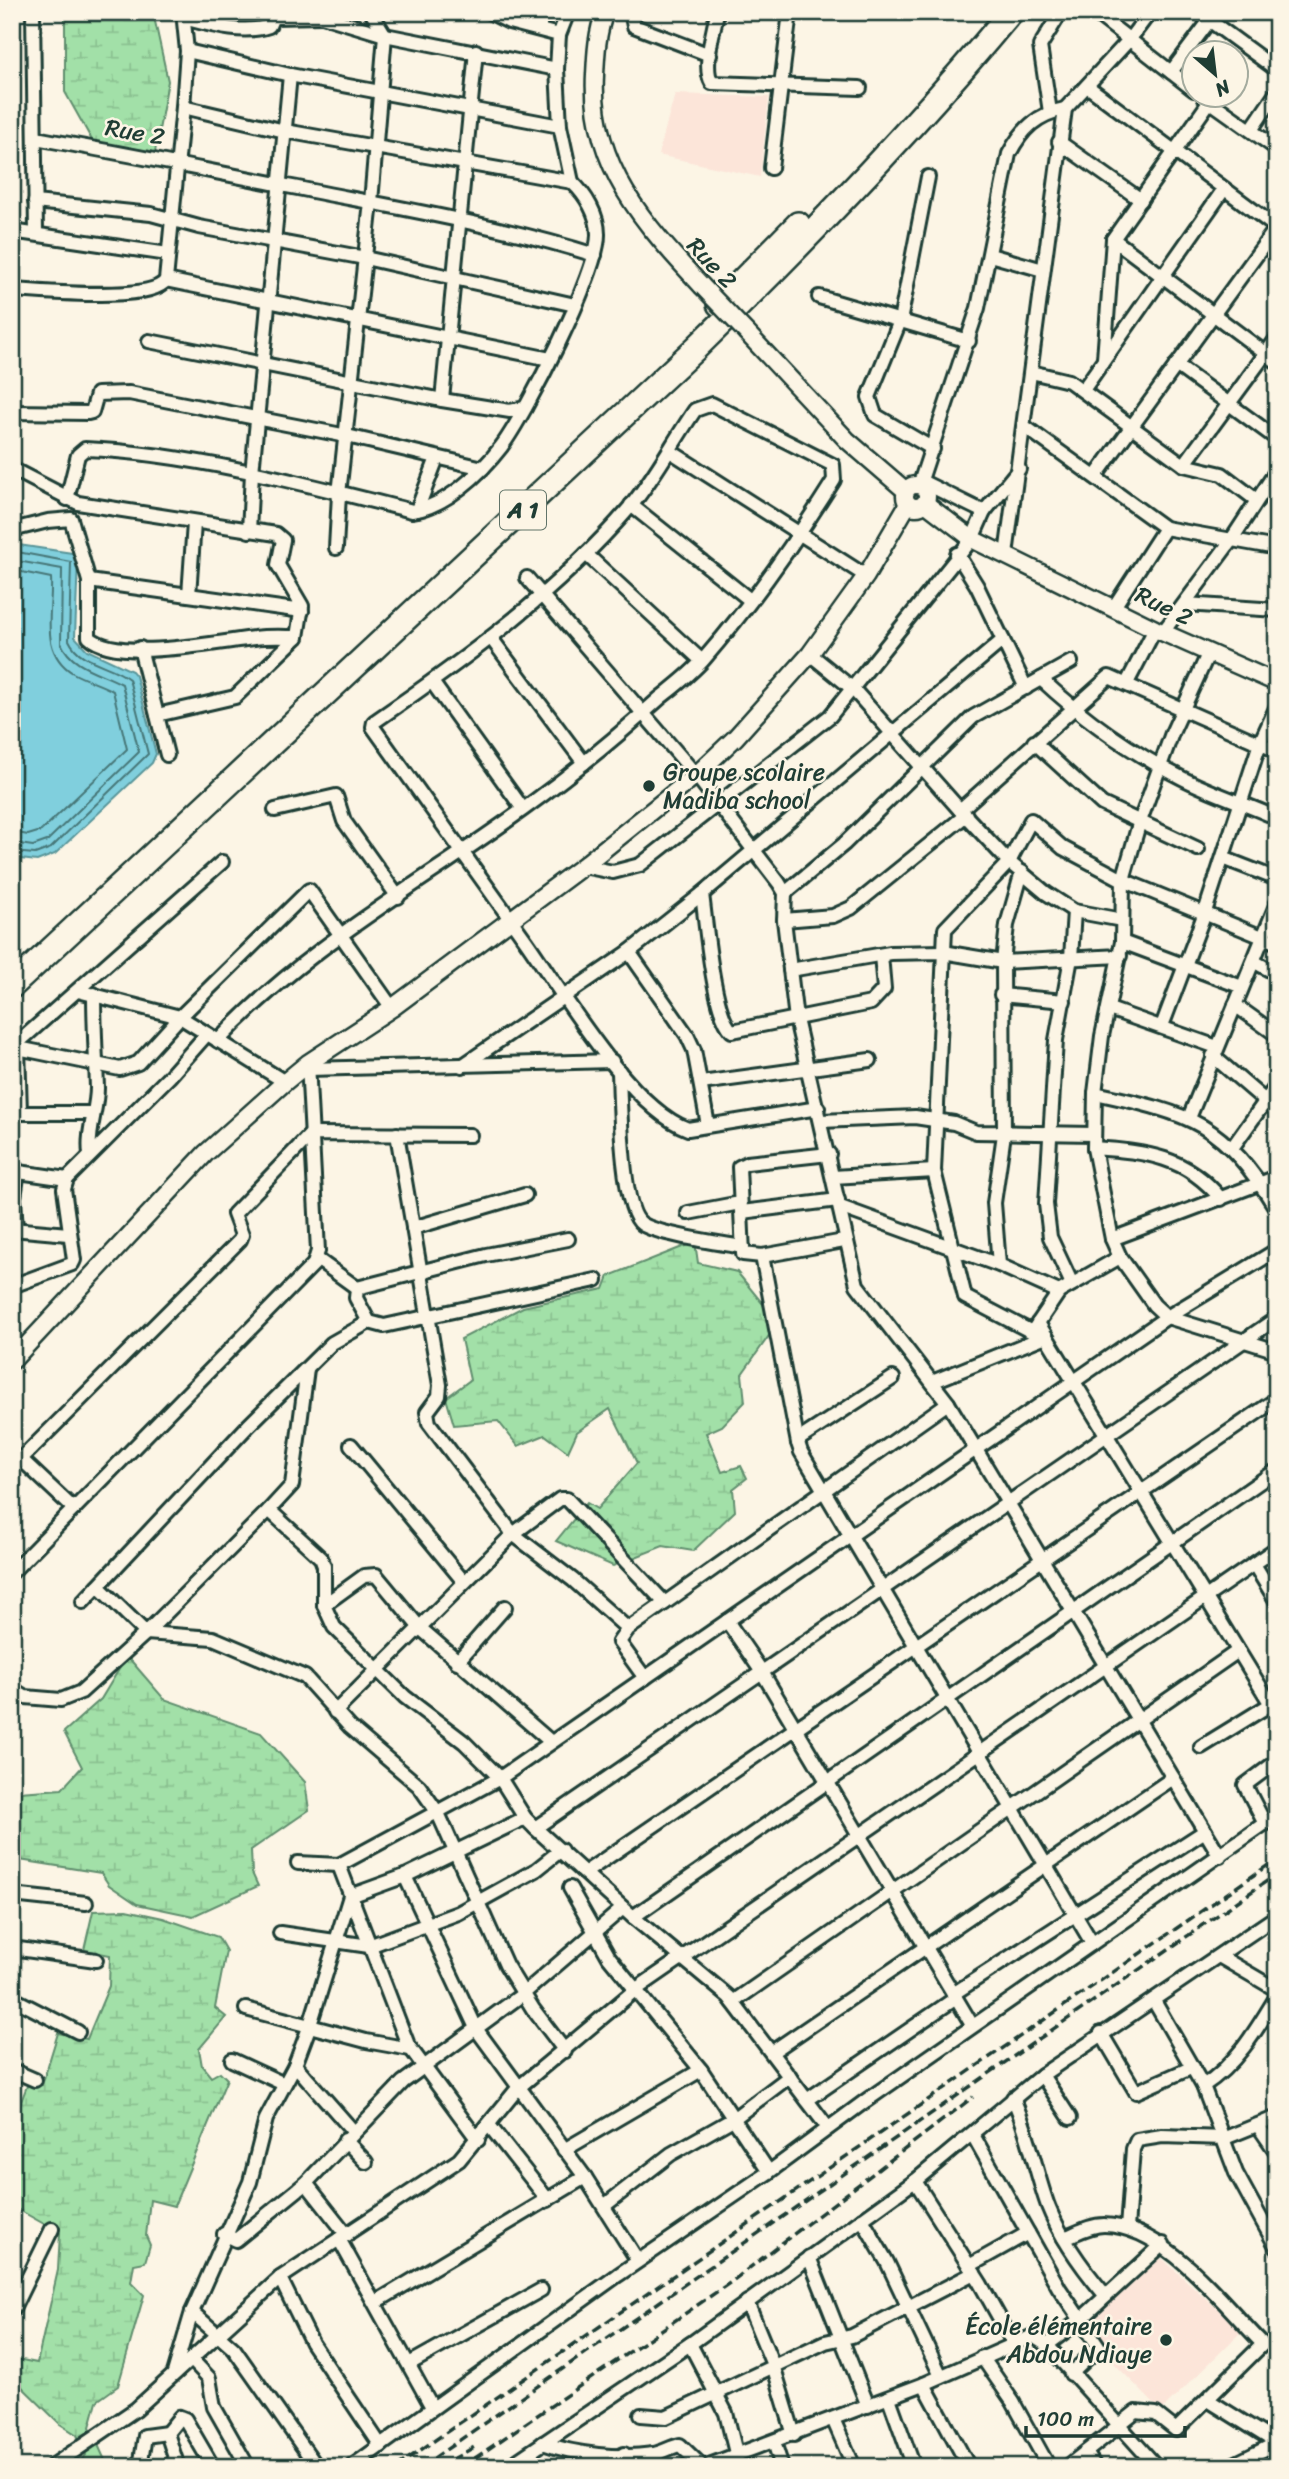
<svg xmlns="http://www.w3.org/2000/svg" width="1289" height="2479" font-family="Sriracha,sans-serif">
  <defs>
    <pattern id="wetland-marsh" width="20" height="14" patternUnits="userSpaceOnUse" patternTransform="scale(1.75)"><rect width="20" height="14" fill="#a2e0a8"/><path d="M1 5h8M5 5V1M11 12h8M15 12V8" fill="none" stroke="#8bc191"/></pattern>
  </defs>
  <rect width="100%" height="100%" fill="#fcf5e5"/>
  <filter id="ink" filterUnits="userSpaceOnUse"><feTurbulence type="fractalNoise" baseFrequency=".0143" numOctaves="2"/><feDisplacementMap in="SourceGraphic" scale="14" xChannelSelector="R" yChannelSelector="G"/><feConvolveMatrix kernelMatrix="1 2 1 2 8 2 1 2 1" color-interpolation-filters="sRGB"/></filter>
  <g filter="url(#ink)">
    <!-- built -->
    <g fill="#fce5d9">
      <path d="M675,94L769,97L760,177L658,155Z"/>
      <path d="M1157,2254L1242,2331L1161,2411L1104,2353L1108,2349L1083,2323Z"/>
    </g>
    <!-- wetland -->
    <g fill="url(#wetland-marsh)" stroke="#608e6e" stroke-width="2">
      <path d="M65,12H167L154,17L168,81L155,152L93,142L65,92Z"/>
      <path d="M695,1242L698,1263L737,1272L763,1304L773,1330L742,1374L745,1402L722,1426L706,1433L722,1472L741,1466L747,1478L733,1489L735,1511L693,1551L663,1546L613,1566L556,1541L587,1503L597,1509L637,1463L610,1409L577,1432L568,1452L545,1435L518,1446L498,1421L454,1425L446,1398L470,1380L461,1339L523,1307L604,1289L609,1276Z"/>
      <path d="M127,1656L164,1699L261,1733L305,1782L309,1810L251,1850L252,1873L258,1886L193,1916L137,1904L109,1885L101,1873L20,1860L12,1830L19,1792L62,1789L82,1767L64,1732L101,1699Z"/>
      <path d="M126,1910L163,1918L218,1937L226,1951L215,2008L226,2017L199,2049L202,2066L211,2077L220,2072L227,2079L174,2206L150,2200L146,2236L150,2245L145,2262L134,2264L131,2282L144,2295L118,2386L97,2401L90,2427L108,2467H75L86,2455L77,2435L60,2424L16,2381L17,2359L37,2363L58,2270L60,2233L12,2206V2125L27,2086L42,2085L58,2033L87,2039L109,1986L110,1955L84,1950L93,1911Z"/>
    </g>
    <!-- water -->
    <path fill="#80cfdd" stroke="#599599" stroke-width="2" d="M12,544L72,553L78,559L75,637L87,650L132,671L136,676L156,754L152,763L55,854L37,861L12,858Z"/>
    <g fill="none" stroke-linecap="round" stroke-linejoin="round">
      <!-- shore -->
      <g stroke="#467778" stroke-width="2">
        <path d="M12,551L71,562L69,640C80,664 111,664 129,679L148,754L51,848L35,854L12,852"/>
        <path d="M12,560L62,569L61,643C72,668 100,672 122,684L139,752L47,841L33,846L12,843"/>
        <path d="M12,570L51,578C53,612 38,651 73,673C85,680 100,684 113,691L127,749L41,831L28,835L12,832"/>
      </g>
      <!-- minor casing -->
      <g stroke="#1f3d34" stroke-width="18">
        <g id="minor">
          <path d="M33,12L36,233"/>
          <path d="M489,12L509,22L559,35L557,69"/>
          <path d="M540,12V29"/>
          <path d="M631,12L634,26L710,55"/>
          <path d="M717,12C714,31 702,67 712,83L860,88"/>
          <path d="M1094,12L1194,90"/>
          <path d="M1198,12L1277,70"/>
          <path d="M322,16L385,35L557,69L560,126L572,182"/>
          <path d="M275,17L322,16L330,13"/>
          <path d="M184,18C211,25 242,35 269,26L275,12"/>
          <path d="M559,35L568,12"/>
          <path d="M187,51L290,75L560,126"/>
          <path d="M1171,72L1216,12"/>
          <path d="M1087,86L1277,228"/>
          <path d="M1204,97L1277,149"/>
          <path d="M1050,112L1040,46L1061,12"/>
          <path d="M1251,130L1277,92"/>
          <path d="M35,138C118,152 199,169 282,185C386,206 493,223 595,255"/>
          <path d="M1059,142L1141,200"/>
          <path d="M771,168L790,12"/>
          <path d="M928,177L900,321L869,397L875,415L933,449"/>
          <path d="M35,202L151,214L199,227L365,258L575,305"/>
          <path d="M12,231L168,254"/>
          <path d="M1113,239L1277,362"/>
          <path d="M990,255L1043,270"/>
          <path d="M166,280L550,359"/>
          <path d="M12,290C41,291 152,303 166,280L183,107L187,51L183,12"/>
          <path d="M819,297L969,341"/>
          <path d="M149,341L442,400L510,411L525,408"/>
          <path d="M1104,359L1113,239L1210,101"/>
          <path d="M1176,365L1277,439"/>
          <path d="M1031,372L1069,381L1184,465L1222,474L1255,499"/>
          <path d="M1083,390L1224,189"/>
          <path d="M442,400L476,51"/>
          <path d="M12,412L88,413L92,412L97,394L129,393L347,436L483,468"/>
          <path d="M1024,426L1165,528L1277,548"/>
          <path d="M670,451L866,576"/>
          <path d="M1184,465L1277,338"/>
          <path d="M12,472H18L78,503L276,534L283,540L278,565L302,606L297,637L235,697L157,715"/>
          <path d="M1095,477L1277,227"/>
          <path d="M921,481L984,512L1019,469"/>
          <path d="M919,486L978,308L1009,154C1022,129 1037,114 1065,109"/>
          <path d="M67,499L78,455L85,449C190,453 310,485 412,511C445,507 481,473 501,447C526,414 599,271 598,234C598,215 586,195 572,182L285,131L183,107"/>
          <path d="M631,505L750,600"/>
          <path d="M417,510L437,458"/>
          <path d="M12,530L48,521L71,519L89,581V637C116,663 217,642 254,638C268,636 283,637 297,637"/>
          <path d="M249,531L252,473L290,75"/>
          <path d="M336,548L339,494L371,202L385,35L371,12"/>
          <path d="M586,554L702,661"/>
          <path d="M957,554L977,586L1026,688"/>
          <path d="M1006,555L1065,109L1129,40L1150,12"/>
          <path d="M527,578L696,775L779,883L785,893L784,920L796,1019L857,1285L948,1403L1220,1856"/>
          <path d="M89,581L302,611"/>
          <path d="M189,595L194,523"/>
          <path d="M1185,604L1277,610"/>
          <path d="M1114,607L1165,528"/>
          <path d="M1163,632L1230,542L1277,470"/>
          <path d="M491,638L584,763"/>
          <path d="M140,648L167,755"/>
          <path d="M1209,652L1172,733L1139,824L1123,880L1122,942L1102,1036L1095,1093L1094,1148L1112,1239L1120,1257L1154,1305L1167,1317L1277,1351"/>
          <path d="M810,654L853,689L960,810L1009,862L1046,893L1074,911L1122,920"/>
          <path d="M1041,679C1083,718 1130,752 1182,778C1213,794 1246,804 1277,818"/>
          <path d="M432,682L523,809"/>
          <path d="M1127,683L1155,629"/>
          <path d="M1034,742L1102,804L1198,849"/>
          <path d="M275,810L336,796L344,821L398,897"/>
          <path d="M960,810L1109,677L1277,751"/>
          <path d="M1223,858L1277,879"/>
          <path d="M583,866L613,872L640,865L830,716L972,539L984,512"/>
          <path d="M785,893L844,844L973,717L1071,662"/>
          <path d="M702,894C706,922 713,1015 732,1031L871,1003L884,989L881,955"/>
          <path d="M784,920L833,916L851,908L966,815"/>
          <path d="M1122,942L1242,987"/>
          <path d="M629,952L687,1035L694,1050L708,1125"/>
          <path d="M1255,962L1277,974"/>
          <path d="M790,970L890,953L943,952L1003,962L1120,956"/>
          <path d="M78,991L180,1017L285,1082"/>
          <path d="M1001,995L1064,1001"/>
          <path d="M1235,1005L1277,1035"/>
          <path d="M1109,1009L1217,1047"/>
          <path d="M1162,1026L1204,915L1260,743L1277,706"/>
          <path d="M218,1041C306,946 421,884 525,808C572,774 617,737 660,698C675,686 691,674 704,659C752,604 795,542 834,480L833,465L712,404L695,410C673,442 655,477 630,507C556,593 467,658 374,722L373,727C424,799 475,870 526,941C562,992 631,1109 688,1129L818,1108"/>
          <path d="M13,1047L120,1069L138,1063L180,1017L309,890L392,1008"/>
          <path d="M12,1048L222,862"/>
          <path d="M18,1048L20,1112"/>
          <path d="M1213,1056L1277,1111"/>
          <path d="M462,1066L629,952L702,894L1003,640"/>
          <path d="M308,1069L612,1061"/>
          <path d="M619,1071C620,1098 621,1210 642,1224C659,1235 720,1243 743,1247"/>
          <path d="M701,1083L870,1060"/>
          <path d="M1095,1093C1192,1114 1223,1122 1277,1210"/>
          <path d="M12,1113H93"/>
          <path d="M1189,1118L1277,903"/>
          <path d="M821,1121L915,1117L954,1123L976,1132L1093,1134"/>
          <path d="M397,1134L440,1385L439,1396L427,1412L429,1423L513,1534L573,1580L628,1629"/>
          <path d="M1094,1148C1147,1152 1186,1156 1221,1199"/>
          <path d="M1232,1148L1277,1085"/>
          <path d="M90,1154C87,1131 97,1110 97,1088C96,1057 94,1026 94,994"/>
          <path d="M829,1154L747,1163L739,1167L743,1254L762,1256L844,1241"/>
          <path d="M12,1171L67,1179"/>
          <path d="M833,1177L934,1171"/>
          <path d="M840,1207L999,1265L1059,1292"/>
          <path d="M742,1212L838,1200"/>
          <path d="M688,1213L740,1203"/>
          <path d="M413,1228L525,1195"/>
          <path d="M12,1229L68,1234"/>
          <path d="M16,1229L14,1198L18,1170"/>
          <path d="M1112,1239L1277,1177"/>
          <path d="M762,1256L798,1443"/>
          <path d="M1120,1257L1059,1292L1032,1332L965,1297L934,1171L945,929L1009,862L1031,820L1063,848L1123,880L1277,943"/>
          <path d="M317,1259L357,1288"/>
          <path d="M999,1265L994,1203L1004,1134L1003,962L1007,925L1022,872"/>
          <path d="M1072,1284L1050,1237L1046,1204L1056,1040L1071,958L1074,911"/>
          <path d="M12,1286L72,1264L74,1260L64,1189L67,1179L169,1077L207,1034"/>
          <path d="M357,1288L356,1298L369,1322L384,1326L596,1280"/>
          <path d="M357,1288L486,1255L568,1239"/>
          <path d="M1038,1323L1277,1714"/>
          <path d="M893,1378L801,1438L798,1443L801,1452L1092,1943"/>
          <path d="M932,1382L1046,1336"/>
          <path d="M351,1445L464,1582"/>
          <path d="M22,1460L74,1509"/>
          <path d="M12,1468L240,1240L242,1235L234,1214L311,1134L470,1135"/>
          <path d="M269,1510L321,1558L324,1566V1605L334,1627L405,1697L464,1742L500,1778L525,1818L535,1828L633,1917L729,1997L828,2128"/>
          <path d="M1254,1564L1277,1602"/>
          <path d="M12,1572L314,1264L318,1251L308,1063"/>
          <path d="M98,1586L146,1633L213,1638L305,1677L350,1727L419,1786L438,1813L506,1965L533,2009L565,2051"/>
          <path d="M83,1602L248,1426L332,1343L369,1322"/>
          <path d="M324,1605L364,1576L376,1575L420,1628L551,1742"/>
          <path d="M727,1621L762,1672L972,2025"/>
          <path d="M457,1662L505,1607"/>
          <path d="M645,1678L619,1642L628,1629L948,1403"/>
          <path d="M12,1689L25,1697L61,1700L81,1692L146,1633L269,1510L292,1485L307,1369"/>
          <path d="M335,1712L513,1534L560,1499H567L665,1603"/>
          <path d="M1201,1747L1271,1704"/>
          <path d="M1265,1824L1245,1785L1277,1761"/>
          <path d="M535,1828L1277,1318"/>
          <path d="M298,1863L339,1865L500,1778L1167,1317L1277,1250"/>
          <path d="M339,1865L408,2045L478,2140"/>
          <path d="M586,1872L1277,1399"/>
          <path d="M405,1876L477,2030L585,2177L638,2261"/>
          <path d="M570,1888L609,1957L701,2070L769,2172"/>
          <path d="M12,1895L86,1903"/>
          <path d="M633,1917L1277,1470"/>
          <path d="M280,1933L369,1946L458,1913L536,1870L561,1850"/>
          <path d="M12,1948L96,1960"/>
          <path d="M1219,1956L1277,1990"/>
          <path d="M953,1994L1205,1831"/>
          <path d="M12,1998L78,2032"/>
          <path d="M1154,2001L1203,2086L1236,2173L1277,2248"/>
          <path d="M733,2002L1238,1651"/>
          <path d="M246,2009L366,2041L410,2049"/>
          <path d="M1101,2033L1136,2092L1193,2067"/>
          <path d="M772,2052L1173,1778"/>
          <path d="M232,2060L284,2084"/>
          <path d="M295,2065L353,2131"/>
          <path d="M12,2070L35,2080"/>
          <path d="M1042,2075L1070,2118"/>
          <path d="M1203,2086C1237,2064 1257,2029 1277,1996"/>
          <path d="M1013,2098C1029,2133 1035,2170 1048,2206C1061,2239 1083,2269 1106,2296"/>
          <path d="M807,2100L956,1998"/>
          <path d="M489,2125L548,2200"/>
          <path d="M1259,2127L1277,2153"/>
          <path d="M973,2135L1059,2288L1099,2347L1071,2374"/>
          <path d="M345,2140L366,2162"/>
          <path d="M564,2150L701,2070"/>
          <path d="M915,2181L980,2283L1014,2344"/>
          <path d="M306,2183L347,2235"/>
          <path d="M604,2206L671,2154L733,2119L790,2076"/>
          <path d="M862,2219L887,2262L941,2376"/>
          <path d="M1127,2228L1133,2149L1137,2140L1162,2136L1225,2138L1277,2117"/>
          <path d="M224,2234L236,2240L306,2183L403,2082L523,1994L623,1908"/>
          <path d="M1064,2238C1077,2233 1090,2225 1104,2225C1166,2226 1222,2303 1263,2344L1176,2430L1156,2414L1136,2412L1067,2467"/>
          <path d="M339,2239L432,2407"/>
          <path d="M809,2257L868,2406"/>
          <path d="M969,2266L1028,2233"/>
          <path d="M280,2278L312,2343L381,2446"/>
          <path d="M376,2302L585,2177"/>
          <path d="M747,2302L773,2365L794,2435"/>
          <path d="M12,2311L52,2229"/>
          <path d="M192,2312L234,2349L317,2467"/>
          <path d="M690,2344L726,2413L737,2457"/>
          <path d="M1047,2345L1079,2321L1163,2244"/>
          <path d="M982,2357L1013,2402L1049,2467"/>
          <path d="M191,2359L209,2378L214,2407L248,2467"/>
          <path d="M409,2364L541,2290"/>
          <path d="M174,2373L192,2312L250,2182L266,2119L295,2065L310,2025L350,1896L405,1876L525,1818"/>
          <path d="M924,2384L969,2467"/>
          <path d="M889,2398L914,2467"/>
          <path d="M1208,2400L1277,2443"/>
          <path d="M641,2415L666,2417L825,2342L852,2336L974,2273"/>
          <path d="M833,2419L854,2467"/>
          <path d="M774,2442L782,2467"/>
          <path d="M543,2443C576,2455 620,2459 654,2454C663,2452 671,2447 680,2445L703,2467"/>
          <path d="M1086,2452L1095,2467"/>
          <path d="M51,2467L136,2409L280,2278L459,2160L518,2088L635,1990L1277,1548"/>
          <path d="M140,2467L145,2436L167,2433"/>
          <path d="M178,2467L167,2433L180,2417L185,2419L213,2467"/>
          <path d="M351,2467L618,2275L769,2172L864,2102L1277,1815"/>
          <path d="M508,2467L690,2344L915,2181L1042,2075L1277,1916"/>
          <path d="M605,2467L624,2454"/>
          <path d="M704,2467L924,2384L1033,2336L1047,2345L1157,2467"/>
          <path d="M1228,2467L1277,2443"/>
        </g>
      </g>
      <!-- tertiary casing -->
      <g stroke="#1f3d34" stroke-width="21">
        <g id="tertiary">
          <path d="M605,12C597,32 596,54 595,75C590,165 645,225 702,286"/>
          <path d="M747,333L847,440L906,491"/>
          <circle cx="916" cy="496" r="11"/>
          <path d="M925,503L972,539L1155,629L1277,683"/>
          <path d="M12,1361L206,1153L285,1082L308,1063L392,1008L583,866L696,775L735,738L810,654L866,576L908,504"/>
        </g>
      </g>
      <!-- motorway casing -->
      <g stroke="#1f3d34" stroke-width="28">
        <g id="motorway">
          <path d="M719,304L798,224"/>
          <path d="M12,986L696,348C806,241 913,130 1011,12"/>
        </g>
      </g>
      <!-- minor -->
      <use href="#minor" stroke="#fcf5e5" stroke-width="12"/>
      <!-- tertiary -->
      <use href="#tertiary" stroke="#fcf5e5" stroke-width="16"/>
      <!-- motorway -->
      <use href="#motorway" stroke="#fcf5e5" stroke-width="23"/>
      <!-- rail -->
      <g stroke="#1f3d34" stroke-width="3.5" stroke-dasharray="10 5" stroke-linecap="butt">
        <path d="M396,2467L1277,1859"/>
        <path d="M421,2467L1277,1874"/>
        <path d="M439,2467L478,2445"/>
        <path d="M462,2467L731,2282L973,2097"/>
      </g>
      <!-- tertiary-bridge casing -->
      <g stroke="#1f3d34" stroke-width="21" stroke-linecap="butt">
        <path id="tertiary-bridge" d="M702,286L747,333"/>
      </g>
      <!-- tertiary-bridge -->
      <use href="#tertiary-bridge" stroke="#fcf5e5" stroke-width="16"/>
    </g>
  </g>
  <!-- markers -->
  <g fill="#1f3d34" stroke="#fcf5e5" stroke-width="2.5">
    <circle cx="649" cy="786" r="7"/>
    <circle cx="1166" cy="2340" r="7"/>
  </g>
  <g text-anchor="middle" dominant-baseline="central" stroke-width="5" stroke-linejoin="round" paint-order="stroke">
    <!-- shield labels -->
    <rect fill="#fcf5e5" stroke="#617469" stroke-width="2" x="500" y="490.5" width="46" height="39" rx="5"/>
    <g font-size="23" font-weight="bold" fill="#1f3d34">
      <text x="523" y="510">A 1</text>
    </g>
    <!-- street labels -->
    <g font-size="24" fill="#1f3d34" stroke="#fcf5e5">
      <text transform="translate(135 132) rotate(10)">Rue 2</text>
      <text transform="translate(712 263) rotate(47)">Rue 2</text>
      <text transform="translate(1164 606) rotate(26)">Rue 2</text>
    </g>
    <!-- poi labels -->
    <g font-size="24" fill="#1f3d34" stroke="#fcf5e5" text-anchor="start">
      <text x="663" y="772">Groupe scolaire<tspan x="663" dy="28">Madiba school</tspan></text>
      <text x="1152" y="2326" text-anchor="end">École élémentaire<tspan x="1152" dy="28">Abdou Ndiaye</tspan></text>
    </g>
  </g>
  <!-- margin -->
  <rect width="1289" height="2479" fill="none" stroke="#fcf5e5" stroke-width="42"/>
  <rect x="21" y="21" width="1247" height="2437" fill="none" stroke="#1f3d34" stroke-width="2.5" filter="url(#ink)"/>
  <!-- north arrow -->
  <g transform="translate(1215 74) rotate(152)"><circle r="33" fill="#fcf5e5" stroke="#a4ab9e" stroke-width="2"/>
  <path d="M0-5L12 26L0 18L-12 26Z" fill="#1f3d34"/>
  <text y="-10" font-size="19" font-weight="bold" text-anchor="middle" fill="#1f3d34">N</text>
  </g>
  <!-- scale -->
  <path d="M1026 2426v10h159v-10" fill="none" stroke="#1f3d34" stroke-width="3.5"/>
  <text x="1037" y="2426" font-size="21" fill="#1f3d34" stroke="#fcf5e5" stroke-width="5" paint-order="stroke">100 m</text>
</svg>
